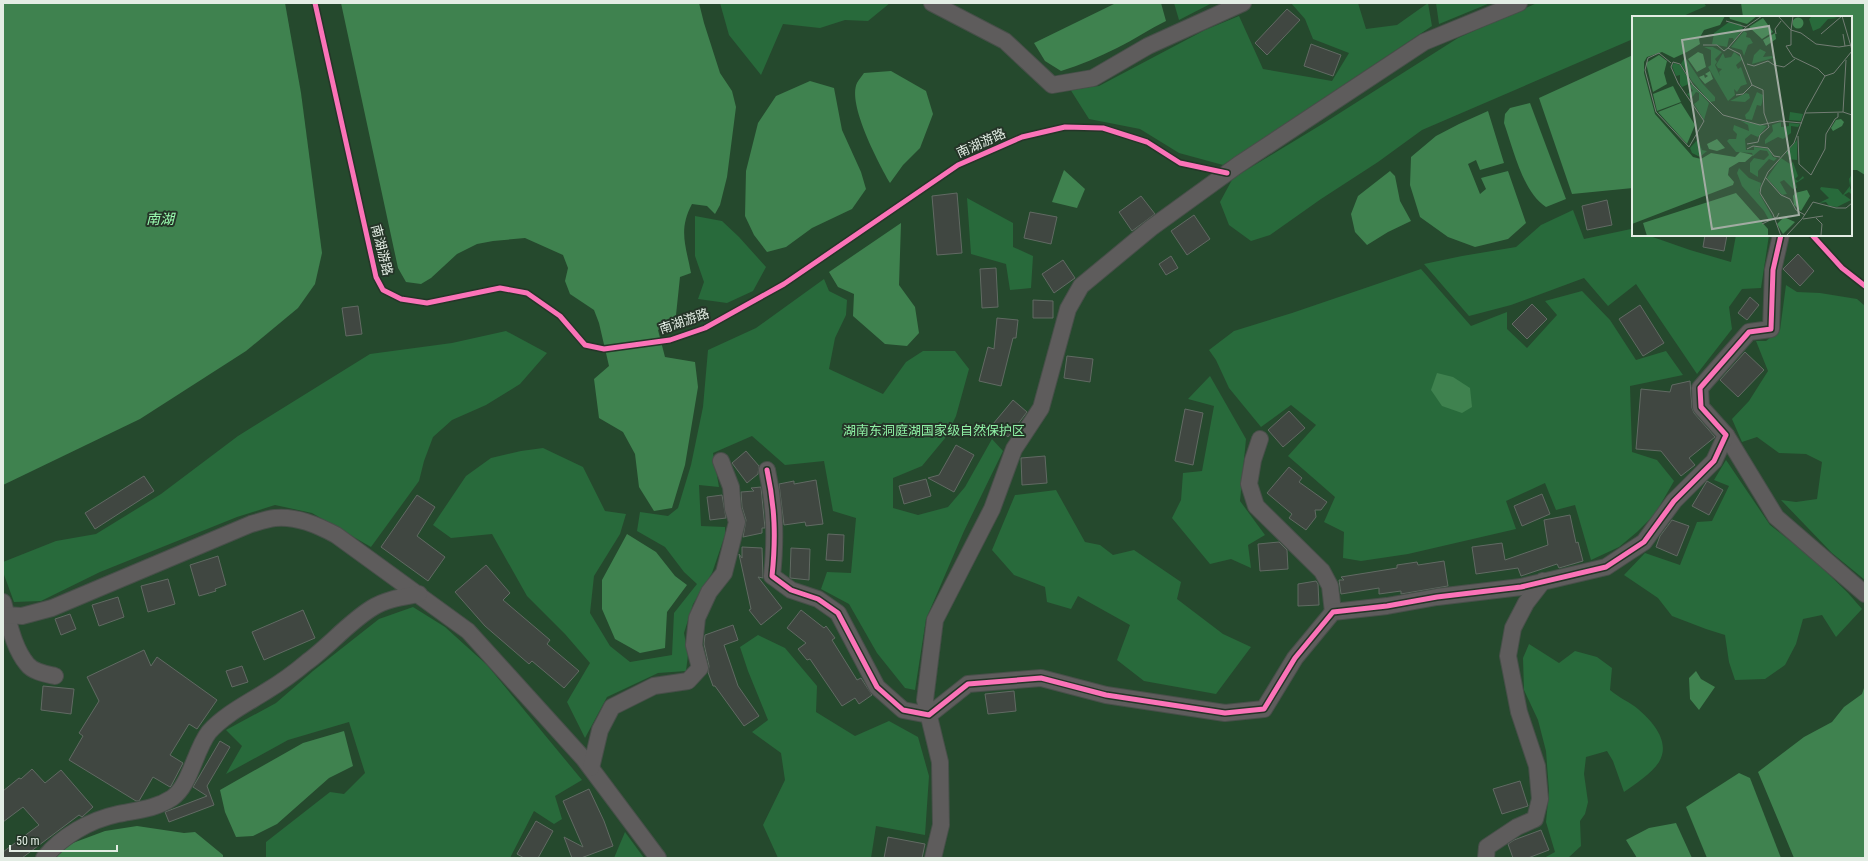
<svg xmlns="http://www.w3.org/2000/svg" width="1868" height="861" font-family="'Roboto Condensed','Noto Sans SC',sans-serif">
  <rect width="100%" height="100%" fill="#28322a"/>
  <!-- green -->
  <path fill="#25492d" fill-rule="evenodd" d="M3,3H1865V858H3ZM1633,17H1851V235H1633Z"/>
  <!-- forest -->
  <g fill="#286a3b">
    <path d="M720,3H890L868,21L845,20L820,28L783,24L761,75L729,35Z"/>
    <path d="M1174,3H1212L1179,20Z"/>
    <path d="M1291,3H1358L1366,29L1397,25L1428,3L1432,26L1223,165L1179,153L1140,129L1089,119L1070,89L1099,86L1205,30L1239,16L1263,69L1332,81L1349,53L1313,39L1305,19Z"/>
    <path d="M1436,3H1490L1439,24Z"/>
    <path d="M1537,3H1704L1706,6L1681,17H1633V39L1422,130L1378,162L1321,199L1270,235L1251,241L1229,225L1220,202L1233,178L1324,123L1458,38Z"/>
    <path d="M967,198L1013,223V247L1033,256L1031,288L1010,290L1006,264L971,254Z"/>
    <path d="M1573,210L1584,239L1631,229L1633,230V235H1647L1690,250L1731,262L1736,235H1769L1761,288L1742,289L1729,307L1732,329L1697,374L1636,284L1608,306L1584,278L1511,305L1469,316L1424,264L1462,256L1516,247L1541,225Z"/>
    <path d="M695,216L722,221L739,237L766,267L753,291L727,303L698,299L704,282L695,256Z"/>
    <path d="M1421,269L1471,326L1507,312V329L1527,348L1557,315L1545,301L1582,291L1610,320L1636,360L1666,351L1683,375L1630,386L1632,452L1657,460L1674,481L1655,514L1637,532L1619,547L1591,560L1575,505L1556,510L1545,483L1506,501L1516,529L1408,554L1361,561L1343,558L1344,532L1324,522L1335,497L1288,456L1316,425L1291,405L1261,427L1229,388L1216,360L1209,350L1234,331L1292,313Z"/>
    <path d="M824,279L829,291L847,300L846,315L835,338L829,369L883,394L906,362L923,351H955L969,369L956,416L946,437L922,466L893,478V508L918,515L948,507L965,487L992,439L1003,451L964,531L926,619L915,690L905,688L877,653L849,604L821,589L827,572L851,573L856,518L833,511L824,461L785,465L752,436L713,453L719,487L699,485L701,526L725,527V535L712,573L693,604L684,633L688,655L686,671L658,673L607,697L585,738L567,702L590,663L565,634L527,596L492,534L451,538L433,525L466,476L491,458L521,451L543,448L583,467L605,511L626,514L620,534L594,576L590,613L610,646L630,662L672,655L674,613L697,584L684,572L665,547L637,531L640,512L668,516L678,508L691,465L703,407L708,350L756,328Z"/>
    <path d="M1786,285L1797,292L1820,293L1857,299L1865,306V580L1832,553L1781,500L1796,502L1817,499L1822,462L1806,454L1779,453L1757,437L1742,442L1732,419L1749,401L1768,371L1756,341H1766L1780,330Z"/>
    <path d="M506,331L547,353L520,384L486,405L452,420L433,437L424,461L419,481L371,547L312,513L275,505L237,517L100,572L41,601L14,602L3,572V562L56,541L96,534L161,494L238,436L370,354L452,343Z"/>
    <path d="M1210,376L1246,439L1240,501L1265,535L1248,545L1251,568L1231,559L1210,564L1172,518L1181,500L1183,473L1202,471L1214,406L1188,399Z"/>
    <path d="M1726,460L1770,525L1812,558L1848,593L1862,609L1836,637L1822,615L1803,619L1796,644L1785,665L1765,679L1735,680L1729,662L1725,635L1706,629L1672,616L1658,598L1624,575L1645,553L1680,565L1697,522L1712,521L1729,486L1714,480Z"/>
    <path d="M1056,490L1085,542L1100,545L1113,555L1134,550L1181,582L1177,599L1223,634L1251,647L1216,694L1144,681L1117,660L1130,625L1078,596L1071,609L1047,602L1045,587L1014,575L992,550L1015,495Z"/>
    <path d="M413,607L445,627L487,665L582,780L555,796L562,819L554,824L534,811L510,858H266V842L330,792L344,794L365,773L349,722L288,740L226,774L242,746L226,730L276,703L313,671L379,619Z"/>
    <path d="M758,635L785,648L817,686L816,712L855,736L889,721L918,737L929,776L925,835L876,826L871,858H778L763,825L785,780L781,753L752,732L768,720L748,671L740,647Z"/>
    <path d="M1529,644L1559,663L1575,651L1597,657L1612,668L1610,690C1619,698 1630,702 1638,709C1653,722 1671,742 1659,762C1651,774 1635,784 1624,792L1613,761L1607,751L1586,757L1584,774L1588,802L1585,814L1580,821L1581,846L1568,858H1544L1555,852L1546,822L1549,791L1546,751L1538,720L1524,690L1523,658Z"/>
    <path d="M625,832L644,858H614Z"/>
  </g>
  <!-- water -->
  <g fill="#3f824f">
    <path d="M3,3H285L301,93L322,253L315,284L298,308L246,351L140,419L3,485Z"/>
    <path d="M341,3H699L704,23L720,73L732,91L736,107L727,177L720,205L715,214L707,206L692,204C678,230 686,246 691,273L680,277L676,315L658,330L665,357L695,362L698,387L685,465L672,508L654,511L639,487L635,454L623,432L599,418L594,379L609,366L599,323L594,310L570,294L565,281L568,268L563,255L525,238L493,241L477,244L457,254L431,278L421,284L406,282L398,268Z"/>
    <path d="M1116,3H1161L1166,21C1149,29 1134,40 1117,48C1099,57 1080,65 1061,71L1045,61L1034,43Z"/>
    <path d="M1741,3H1865V175L1857,170H1851V17H1743Z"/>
    <path d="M1633,55V188L1572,194L1539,98Z"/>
    <path d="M891,71L926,91L933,114L920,148L903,165L890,183C879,164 847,104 857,83C859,79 862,76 864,73Z"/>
    <path d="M810,81L834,88L842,130L861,172L866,189L852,209L812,228L786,247L767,252L754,235L745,216L746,171L758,123L776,96Z"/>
    <path d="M1530,103L1566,199L1546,207C1523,193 1513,148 1504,123L1505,114L1510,108Z"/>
    <path d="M1488,111L1504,163L1480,170L1476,160L1468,164L1480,194L1486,189L1481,178L1508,171L1526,223L1508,239L1475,247L1448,237L1420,217L1410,185L1411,157L1436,136L1459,124Z"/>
    <path d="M1064,170L1085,189L1077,208L1052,202Z"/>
    <path d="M1390,171L1395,176L1400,201L1411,221L1388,232L1367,245L1355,232L1351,214L1358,196Z"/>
    <path d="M901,223L899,285L915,307L919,333L907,346L885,344L853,316L854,294L838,287L829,272Z"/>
    <path d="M1437,373L1453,377L1470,388L1472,407L1462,413L1442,406L1431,390Z"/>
    <path d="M627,534L656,552L675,576L687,585L667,612L665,648L640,653L615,639L602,609V580Z"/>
    <path d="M1696,671L1701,679L1715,687L1699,710L1690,699L1689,678Z"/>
    <path d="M1865,685V858H1794L1758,772L1804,737L1832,722L1844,707L1862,694Z"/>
    <path d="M344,731L353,766L329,778L277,824L253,836L236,837L225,812L220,790L303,743Z"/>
    <path d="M1739,773L1750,778L1781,858H1707L1686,807Z"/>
    <path d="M1676,823L1692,858H1637L1626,840L1649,828Z"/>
    <path d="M137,826L184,833L195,832L223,855V858H55L62,847L105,831Z"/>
  </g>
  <!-- building -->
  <g fill="#404741" stroke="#616a63">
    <path d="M1287,9L1300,20L1267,55L1255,43Z"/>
    <path d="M1311,44L1341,55L1333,76L1304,66Z"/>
    <path d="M957,193L962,253L937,255L932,196Z"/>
    <path d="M1141,196L1155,214L1132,231L1119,212Z"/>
    <path d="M1607,200L1612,225L1587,230L1582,206Z"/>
    <path d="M1030,212L1057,217L1051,244L1024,238Z"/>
    <path d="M1194,215L1210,239L1187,255L1171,231Z"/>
    <path d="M1705,235H1727L1724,251L1703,247Z"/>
    <path d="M1798,254L1814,271L1800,286L1783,269Z"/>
    <path d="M1171,256L1178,268L1166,275L1159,264Z"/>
    <path d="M1063,260L1075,278L1054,293L1042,274Z"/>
    <path d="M996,268L998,307L982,308L980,269Z"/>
    <path d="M1750,297L1759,305L1747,320L1738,313Z"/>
    <path d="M1033,300L1053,301V318H1033Z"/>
    <path d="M1532,304L1547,319L1527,339L1512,324Z"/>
    <path d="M1640,305L1664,343L1643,356L1619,319Z"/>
    <path d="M358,306L362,334L346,336L342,308Z"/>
    <path d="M997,318L1018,320L1016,338H1013L1001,386L979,381L988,347L994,349Z"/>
    <path d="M1745,352L1764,370L1738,397L1720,380Z"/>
    <path d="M1067,356L1093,359L1090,382L1064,378Z"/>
    <path d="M1690,381L1692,408L1694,413L1715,437L1689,458L1695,465L1681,476L1661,451L1636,449L1641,389L1670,392L1672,385Z"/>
    <path d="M1013,400L1027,412L1008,437L993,424Z"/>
    <path d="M1185,409L1203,413L1193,465L1175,461Z"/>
    <path d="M1289,411L1305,428L1283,447L1268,430Z"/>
    <path d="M956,445L974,455L954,492L928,478L939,475Z"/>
    <path d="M746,451L759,466L758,474L747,483L732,463Z"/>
    <path d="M1045,456L1047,483L1022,485L1021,458Z"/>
    <path d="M1289,467L1302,478L1299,482L1327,502L1321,510H1315L1316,517L1306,530L1289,518L1292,514L1267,493Z"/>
    <path d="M144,476L154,491L95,529L85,513Z"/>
    <path d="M926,479L931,496L904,504L899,486Z"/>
    <path d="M816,480L823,524L806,526L805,522L784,525L779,484L794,481V484Z"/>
    <path d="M1707,481L1723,490L1709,515L1692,506Z"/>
    <path d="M761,487L765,528H762V533L743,537L746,520L742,507L741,492L754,491L751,488Z"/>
    <path d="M1542,494L1550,514L1522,526L1514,506Z"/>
    <path d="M417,495L435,507L417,536L445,557L428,581L381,547Z"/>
    <path d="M722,495L726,518L710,520L707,497Z"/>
    <path d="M1570,515L1576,543L1578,542L1583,561L1559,568L1557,564L1521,576L1518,568L1476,574L1472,547L1502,543L1505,560L1548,545L1544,520Z"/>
    <path d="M1672,520L1689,526L1677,556L1656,547L1660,536Z"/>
    <path d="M828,534L844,535L843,561L826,560Z"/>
    <path d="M1279,542L1287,550L1288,569L1260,571L1258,544Z"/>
    <path d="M742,547L762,548L763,578L758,577L782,608L761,625L749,610L751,609L739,554L742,558Z"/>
    <path d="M791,548L810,549L809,580L790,578Z"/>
    <path d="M218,556L226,585L215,589L216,591L199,596L190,565Z"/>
    <path d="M1444,561L1448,586L1401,594V591L1379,594V588L1341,594L1339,580H1344L1341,577L1397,568V565L1417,562L1418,565Z"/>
    <path d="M486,565L510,593L503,600L550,640L547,644L579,671L564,688L532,661L529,664L485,626L455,592Z"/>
    <path d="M168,579L175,604L148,612L141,586Z"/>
    <path d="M1316,581L1318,584L1319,605L1298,606V584Z"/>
    <path d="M118,597L124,617L99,626L92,605Z"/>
    <path d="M303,610L315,638L264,660L252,632Z"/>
    <path d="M801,610L824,628L826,626L835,638L832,640L857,680L861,678L872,695L859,704L855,698L842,706L810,659L807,660L798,649L806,643L787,628Z"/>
    <path d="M70,614L76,629L61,635L55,619Z"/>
    <path d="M733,625L738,640L724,645L738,686L759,716L744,726L715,686H713L708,672L709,666L704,644L705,635Z"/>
    <path d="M144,650L151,666L157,657L217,700L197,729L189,724L170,755L183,763L171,786L170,787L153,777L139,801H136L69,760L83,736L79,733L99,701L87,677Z"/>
    <path d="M242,666L248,682L232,687L226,671Z"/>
    <path d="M43,686L74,689L71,714L41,710Z"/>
    <path d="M1014,691L1016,711L988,714L985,694Z"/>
    <path d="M220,741L230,747L207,786L214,805L169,822L165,812L207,796L193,787Z"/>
    <path d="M32,769L45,783L61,770L93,807L82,817L79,815L22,858H3V852L39,825L23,807L3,822V791L19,778L21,779Z"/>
    <path d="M1520,781L1528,806L1502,814L1493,789Z"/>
    <path d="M589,789L604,821L613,846L581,858H572L564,837L583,847L563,801Z"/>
    <path d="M536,821L553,831L538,858H524L517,854Z"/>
    <path d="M1541,830L1549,850L1528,858H1513L1508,844L1514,840Z"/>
    <path d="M888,837L925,844L922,858H884Z"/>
  </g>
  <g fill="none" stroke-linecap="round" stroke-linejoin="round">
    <!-- minor casing -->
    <g stroke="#474f49" stroke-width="18">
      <g id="minor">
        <path d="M932,3L1005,41L1052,85L1093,78L1148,46L1243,3"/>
        <path d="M1726,435L1776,517L1865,594"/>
        <path d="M1260,439L1253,460L1249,484L1256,506L1322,571L1330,586L1333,612"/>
        <path d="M767,470C775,507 776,538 772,576L791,590L818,599L838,613L877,687L903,710L929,715L968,684L1041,678L1106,695L1225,713L1264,709L1295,658L1333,612L1387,606L1437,597L1521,587L1606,567L1644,542L1674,501L1714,461L1726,435L1701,407L1700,388L1749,332L1771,329L1773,270L1781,235"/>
        <path d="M3,602C9,622 13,647 27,664C33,672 46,674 55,676"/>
        <path d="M3,615L22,616L52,608L251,524C258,522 267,519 275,518C297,516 317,525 336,535L468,631L584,759L658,858"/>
        <path d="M591,768L600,730L612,707L654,686L688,681L700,668L694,645L697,618L709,592L724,573L737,522L733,509L731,487L721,461"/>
        <path d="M44,858C62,836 90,820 118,814C138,810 155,809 172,798C190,786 195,750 209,732C224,715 246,704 265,692C280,683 294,673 307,662C330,645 348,623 372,608C386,599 403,597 419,594"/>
        <path d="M933,858L941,825L940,762L925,700L935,620L992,509L1014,449L1041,408L1068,309L1081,286L1151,228L1238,165L1424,42L1519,3"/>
        <path d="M1486,858L1487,847L1517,827L1535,819L1540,799L1537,766L1519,712L1508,656L1513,628L1526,603L1543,581"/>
      </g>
    </g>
    <!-- minor -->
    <use href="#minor" stroke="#5e5c5c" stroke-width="16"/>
    <!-- cycleway casing -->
    <g stroke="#253528" stroke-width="8">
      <g id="cycleway">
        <path d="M315,3L376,277L383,290L401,299L427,303L500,288L527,293L560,316L585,345L604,349L670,340L705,328L784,284L958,165L1022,137L1065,127L1103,128L1147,142L1180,163L1227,173"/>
        <path d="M1812,235L1842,268L1865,286"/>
        <path d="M767,470C775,507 776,538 772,576L791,590L818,599L838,613L877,687L903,710L929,715L968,684L1041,678L1106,695L1225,713L1264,709L1295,658L1333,612L1387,606L1437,597L1521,587L1606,567L1644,542L1674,501L1714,461L1726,435L1701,407L1700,388L1749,332L1771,329L1773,270L1781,235"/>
      </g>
    </g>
    <!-- cycleway -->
    <use href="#cycleway" stroke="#fb73b8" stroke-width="5"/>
  </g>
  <g text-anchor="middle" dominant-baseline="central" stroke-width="4" stroke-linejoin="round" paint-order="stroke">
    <!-- street labels -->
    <g font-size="13" fill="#e3ede4" stroke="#253528">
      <text transform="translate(981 143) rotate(-24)">南湖游路</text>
      <text transform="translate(382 250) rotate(76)">南湖游路</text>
      <text transform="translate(684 321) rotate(-19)">南湖游路</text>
    </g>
    <!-- park labels -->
    <g font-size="13" fill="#8ff1a5" stroke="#253528">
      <text x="934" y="430">湖南东洞庭湖国家级自然保护区</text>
    </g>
    <!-- water labels -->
    <g font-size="14" font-style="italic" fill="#9cffb2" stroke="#253528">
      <text x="160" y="219">南湖</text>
    </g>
  </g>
  <!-- overview -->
  <g transform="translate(1632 16)">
    <rect width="220" height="220" fill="#28322a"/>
    <path d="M0,0H220V220H0Z" fill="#25492d"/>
    <path d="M180,0L202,1L206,2L196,3L188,12L181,15L177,3ZM97,6L109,8L111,12L102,25L101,22H97L95,31L80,28L82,17ZM112,15L115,17L114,21L118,22L121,27L116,29L112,40L110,34L99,31ZM72,31H81L90,36L83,43L85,46L83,49L88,60L87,56L90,53L86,52L84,49L91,37L93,42L99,41L102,36L111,43L104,49L106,53L109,51L115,68L109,70L105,76L102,73L103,79L96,85L76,51L79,49V34ZM128,33L134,36L131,41L140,40L145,48H142L141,42L120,48L122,39ZM53,41L70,67L83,81V85L78,86L60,65L49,48ZM42,47L48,49L59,67L50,71L48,68V59L44,60L40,50ZM60,68L77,87L72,104L62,88L67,84V77L64,76L59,83L55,78L61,75L57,69ZM125,76L131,79L130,87L129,90L125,89L120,104L114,103L113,99L117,95ZM114,77L117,78L118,82L113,86L98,85ZM158,96L171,98L169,105L157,104ZM109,105L135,110L126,121L119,118L113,123L114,134H122V131L137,133L141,141L145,142L142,145L137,143L126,155V161L118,156V147L122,142L132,144L137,139L135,135L128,134L121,140L120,137L104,136L95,125L97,123H104L105,118L101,114L102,109L117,115L116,109ZM149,106V111L157,110V107L168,108L166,111L159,110V117L151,123L146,121L133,128V124L141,115L140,109ZM66,123L70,134L75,135L68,141L60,137L58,132ZM165,124V144L156,143L159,141L154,137ZM149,142L158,148L161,146L166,160L163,163L166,165L171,160L172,162L164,167L165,172L161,173L152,164L148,166L155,178L150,179L135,162ZM107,152L117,162L129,167L127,177L141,202L137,204L132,195L110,170L105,157ZM220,158L218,172L220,175L219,178L217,176L212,179L219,184L205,191L197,190L194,186L187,187L197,182L188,173L189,171L206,173L211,179L218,170L217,163Z" fill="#286a3b"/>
    <path d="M0,0H93L88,9L72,14L67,23L68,28L55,36L42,42L30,36L15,41L12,46V57L23,98L61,141L69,143L79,137L103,141L108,136L121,139L113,146H107L97,152L96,159L102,166L101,169L0,208ZM97,0H125L115,8L98,3ZM160.5 7a5.5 5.5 0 1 1 11 0a5.5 5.5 0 1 1-11 0ZM131,2L141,16L130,23L117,11ZM143,17L144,23L134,30L131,24ZM66,36L71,38L74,51L65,56L56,43ZM27,39L35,45L32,57L35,68L21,76L14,47ZM78,55L81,63L73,68L67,61L72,59L73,62L76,60L73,58ZM41,70L49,86L25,95L21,78ZM49,87L63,109L55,128L26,96ZM209,103L212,106L210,110L201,115L199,112L204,104ZM85,123L93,132L85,135L77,133L75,128ZM175,174L178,180L169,195L162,189L161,180L163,177ZM104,177L136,213V219L15,220L11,207ZM152,201L163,206L151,218L145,208Z" fill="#3f824f"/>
    <path fill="none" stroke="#737d74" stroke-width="1" d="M146,0L159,14L161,0M210,0L220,34M94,5L114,11L130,0M144,18L143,13L149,5M189,18L210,0M211,18L213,30M71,29H85L92,35L96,32L108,38L120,69L131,74L132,97L137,111L128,119L126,126L115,128M96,32L114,11M39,47L27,37L16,42L13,54L24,96L57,131L72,105L46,67L39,51L41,46L48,48L61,69L91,99L128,109L148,105L170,107M115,48L122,50L136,45L142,49L152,51L163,43M193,60L186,53L161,41L154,30L159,29V14L169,17L184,28L207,31L220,29M104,79L111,78L120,69M211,96L214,44M173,97L211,96L220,99M166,120L167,148L179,159L193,133L194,118L203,103L206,101V97M115,133L121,130L136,132L142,140L148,141M133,161L149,179L158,183L164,194L173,199M184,202L190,208L189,219M171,203L191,200M130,208L145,201L147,197M149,220L141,198L128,177L129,171L136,156L162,127L174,94L193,60L202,57L220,35M154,220L170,203L181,186L204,192H214L220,187"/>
    <path fill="#a2aca3" fill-opacity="0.15" stroke="#a2aca3" stroke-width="2" d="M137,10L167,199L80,213L50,24Z"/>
    <rect width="220" height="220" fill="none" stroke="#e3ede4" stroke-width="2"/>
  </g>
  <!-- border -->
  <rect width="1868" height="861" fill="none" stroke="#e3ede4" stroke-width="8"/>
  <!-- scale -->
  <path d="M10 845v6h107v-6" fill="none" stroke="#e3ede4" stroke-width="2"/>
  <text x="16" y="845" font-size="12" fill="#e3ede4" stroke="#253528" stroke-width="3" paint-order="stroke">50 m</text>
</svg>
